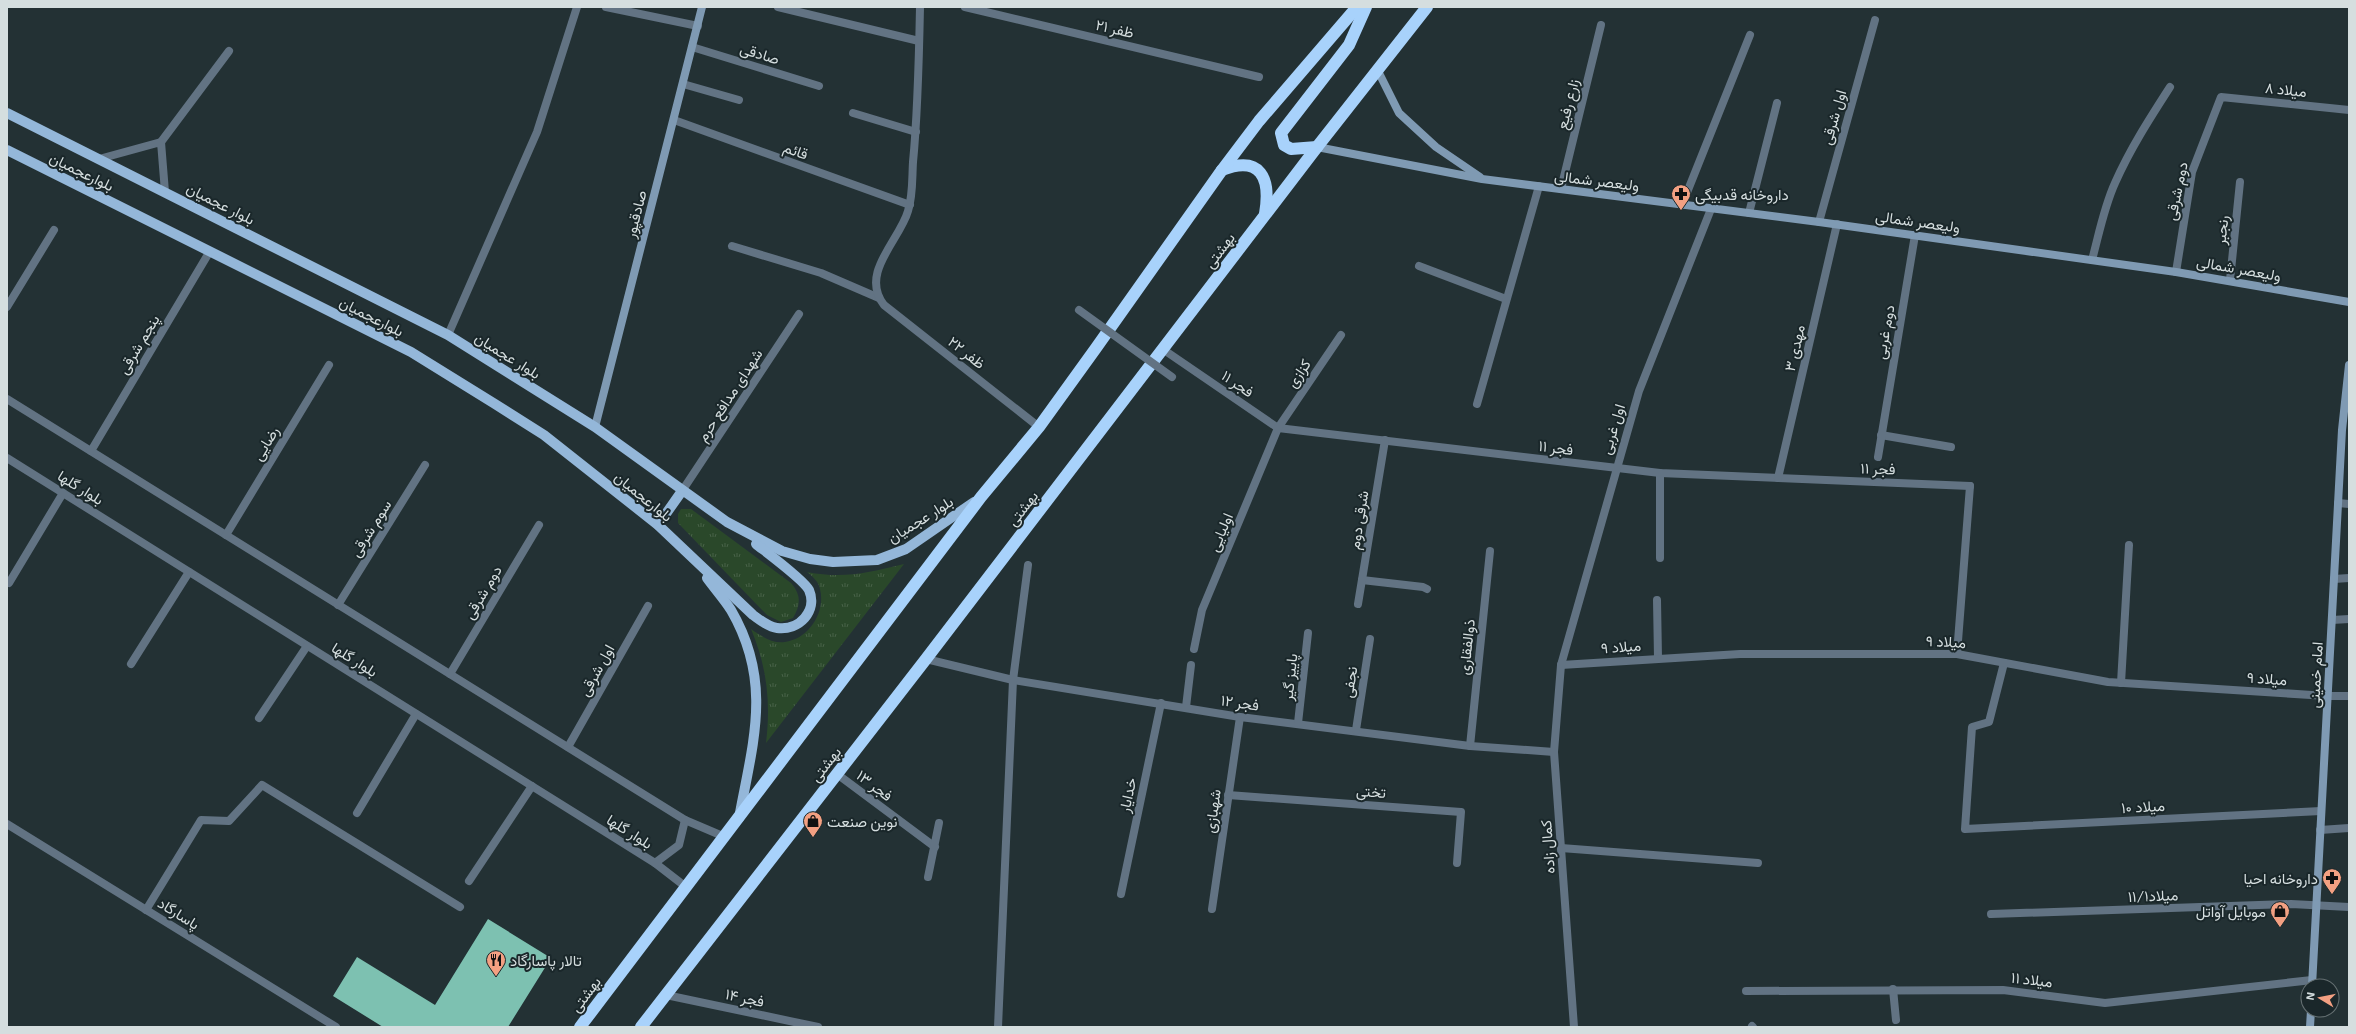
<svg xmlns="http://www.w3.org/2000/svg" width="2356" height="1034" font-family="'Exo 2',Vazirmatn,sans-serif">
  <defs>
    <pattern id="grass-tufts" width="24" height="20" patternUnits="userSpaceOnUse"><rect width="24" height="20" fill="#2a482a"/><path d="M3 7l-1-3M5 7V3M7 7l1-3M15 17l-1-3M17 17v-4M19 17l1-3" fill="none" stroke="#486248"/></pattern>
  </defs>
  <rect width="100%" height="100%" fill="#233134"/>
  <!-- grass -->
  <g fill="url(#grass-tufts)">
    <path d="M681,509H691L791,583C801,595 801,604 793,618L781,622L767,615L678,523V514Z"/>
    <path d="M904,564L766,743C771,702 767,667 751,629C761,636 773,644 785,642C809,639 826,612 820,589C819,582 812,576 807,572C843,579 868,573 904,564Z"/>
  </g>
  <!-- building -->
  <path fill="#7dc1b1" d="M488,919L551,958L508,1027H383L333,996L357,957L435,1005Z"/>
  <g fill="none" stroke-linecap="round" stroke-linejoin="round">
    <!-- lane -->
    <g stroke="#627383" stroke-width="8">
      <path d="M692,47L819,86"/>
      <path d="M683,84L739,100"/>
      <path d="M853,113L916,132"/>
      <path d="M161,142L229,51"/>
      <path d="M99,159L161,142L165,192"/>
      <path d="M1561,189L1601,25"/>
      <path d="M1749,213L1777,103"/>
      <path d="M732,246L821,273L879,298"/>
      <path d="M2176,272L2192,172L2221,97L2349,110"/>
      <path d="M2230,280L2240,182"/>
      <path d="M1660,473V558"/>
      <path d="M2338,503L2349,504"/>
      <path d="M2334,579L2349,578"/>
      <path d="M1362,580L1423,587L1427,589"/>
      <path d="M1657,600L1658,658"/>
      <path d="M2332,620L2349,619"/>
      <path d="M1957,654L1970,486"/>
      <path d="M1186,707L1191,665"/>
      <path d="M1228,795L1461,812L1457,863"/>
      <path d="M1121,894L1161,703"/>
      <path d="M1212,909L1240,717"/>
      <path d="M1893,989L1896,1020"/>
    </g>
    <!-- street -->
    <g stroke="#627383" stroke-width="8">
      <path d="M606,7L698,26"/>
      <path d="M778,7L919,41"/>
      <path d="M920,7C919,59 918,111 913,162C912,178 913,196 908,211C900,240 859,273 884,305L1039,427"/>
      <path d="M965,7L1259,77"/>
      <path d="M674,120L910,205"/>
      <path d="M1682,205L1750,35"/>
      <path d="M1819,222L1875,20"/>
      <path d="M2092,260C2099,234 2104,207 2115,183C2130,149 2150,118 2170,87"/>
      <path d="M1419,266L1506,299"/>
      <path d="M7,307L54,230"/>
      <path d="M448,335L537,132L577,7"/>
      <path d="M1164,350L1278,428L1660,473L1970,486"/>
      <path d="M7,399L685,820L725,837"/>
      <path d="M1477,404L1539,186"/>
      <path d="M1881,435L1951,447"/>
      <path d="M91,451L210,251"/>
      <path d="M1878,457L1915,235"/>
      <path d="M7,458L655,863L686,887"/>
      <path d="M1778,478L1837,224"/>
      <path d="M682,491L799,314"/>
      <path d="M226,535L329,365"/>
      <path d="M9,583L63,493"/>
      <path d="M1358,604L1385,440"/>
      <path d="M338,605L425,465"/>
      <path d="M1194,649L1202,610L1278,428L1341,335"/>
      <path d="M926,659L1013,680L1240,717L1470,746L1554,752"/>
      <path d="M2004,663L1989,722L1972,727L1965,829L2321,811"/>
      <path d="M131,664L189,572"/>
      <path d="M1561,665L1740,654H1957L2108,682L2327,696H2349"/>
      <path d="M450,674L539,525"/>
      <path d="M2121,683L2129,545"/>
      <path d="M259,718L307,646"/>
      <path d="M1298,723L1308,633"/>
      <path d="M1356,730L1370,639"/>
      <path d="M1470,746L1490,551"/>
      <path d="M568,747L648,606"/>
      <path d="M837,774L935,847"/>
      <path d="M357,813L416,714"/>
      <path d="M7,824L336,1027"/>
      <path d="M2320,830L2349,828"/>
      <path d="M1561,848L1758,863"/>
      <path d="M655,863L679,845L685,820"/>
      <path d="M928,877L939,823"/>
      <path d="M469,881L532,786"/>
      <path d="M146,910L201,820L229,821L262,785L460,907"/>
      <path d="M1991,914L2291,904L2349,907"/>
      <path d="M1746,991L2003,990L2105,1003L2312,980"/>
      <path d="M666,995L818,1027"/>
      <path d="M1752,1026L1753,1027"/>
      <path d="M998,1027L1013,680L1028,565"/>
      <path d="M1574,1027L1554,752L1561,665L1639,391L1711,209"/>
    </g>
    <!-- secondary -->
    <g stroke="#7f9ab3" stroke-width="8">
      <path d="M1378,71L1399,113L1436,147L1480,177"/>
      <path d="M1317,147L1482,179L1819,222L2176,272L2349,302"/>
      <path d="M595,427L702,7"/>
      <path d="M2312,986L2342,430L2349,365"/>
      <path d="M2310,1027L2311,1010"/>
    </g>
    <!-- primary -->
    <g stroke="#94b7d9" stroke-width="10">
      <path d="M7,113L448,335L595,427L727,522L782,551L810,559L833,562L877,560L906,549L974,502"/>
      <path d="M7,150L411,352L495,404L544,435L658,525L753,615C760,620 768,627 777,628C799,631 818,611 809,590C804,580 766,552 756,544"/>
      <path d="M658,525L682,491"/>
      <path d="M707,578C715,589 724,599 731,610C773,682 753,742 739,818"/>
    </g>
    <!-- highway -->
    <g stroke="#a8d2fb" stroke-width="12">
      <path d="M1317,147L1291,149L1284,145L1281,133L1349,45L1366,7"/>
      <path d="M1222,170C1261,155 1271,178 1265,214"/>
      <path d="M580,1027L981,497L1039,427L1096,348L1222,170L1259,121L1357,7"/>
      <path d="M641,1027L926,659L1317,147L1427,7"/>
    </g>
    <!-- street-bridge -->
    <path stroke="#627383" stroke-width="8" d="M1079,310L1172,377"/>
  </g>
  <!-- icons -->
  <defs>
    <g id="pharmacy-pin" transform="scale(1)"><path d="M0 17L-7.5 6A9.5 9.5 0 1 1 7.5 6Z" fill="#f3a082" stroke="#1a272a"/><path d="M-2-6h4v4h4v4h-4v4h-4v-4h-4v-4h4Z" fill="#111"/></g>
    <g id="shop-pin" transform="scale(1)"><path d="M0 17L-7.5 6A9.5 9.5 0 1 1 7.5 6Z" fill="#f3a082" stroke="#1a272a"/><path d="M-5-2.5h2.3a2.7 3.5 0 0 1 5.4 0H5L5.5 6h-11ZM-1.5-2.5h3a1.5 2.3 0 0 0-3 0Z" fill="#111"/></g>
    <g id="restaurant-pin" transform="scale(1)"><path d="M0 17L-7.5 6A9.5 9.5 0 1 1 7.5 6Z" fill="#f3a082" stroke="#1a272a"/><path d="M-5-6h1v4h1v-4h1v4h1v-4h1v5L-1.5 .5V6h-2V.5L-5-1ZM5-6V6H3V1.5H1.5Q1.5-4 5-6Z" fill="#111"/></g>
  </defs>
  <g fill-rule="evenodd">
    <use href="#pharmacy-pin" x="1681" y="194"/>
    <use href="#shop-pin" x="813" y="821"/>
    <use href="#pharmacy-pin" x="2332" y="878"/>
    <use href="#shop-pin" x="2280" y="911"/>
    <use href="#restaurant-pin" x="496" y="960"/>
  </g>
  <g text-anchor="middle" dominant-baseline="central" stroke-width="4" stroke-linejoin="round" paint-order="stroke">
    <!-- street labels -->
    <g font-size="15" fill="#d5dedf" stroke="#1a272a">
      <text transform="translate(1115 28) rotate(13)">ظفر ۲۱</text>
      <text transform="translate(760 53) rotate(17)">صادقی</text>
      <text transform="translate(2286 89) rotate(6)">میلاد ۸</text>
      <text transform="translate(1567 104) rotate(-76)">زارع رفیع</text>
      <text transform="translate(1833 117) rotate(-74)">اول شرقی</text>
      <text transform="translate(796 150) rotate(20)">قائم</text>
      <text transform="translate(82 171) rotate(26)">بلوارعجمیان</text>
      <text transform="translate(1597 180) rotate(7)">ولیعصر شمالی</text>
      <text transform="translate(2176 191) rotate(-78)">دوم شرقی</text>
      <text transform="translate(221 203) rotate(27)">بلوار عجمیان</text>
      <text transform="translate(635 214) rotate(-76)">صادقپور</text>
      <text transform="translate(1918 221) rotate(8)">ولیعصر شمالی</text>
      <text transform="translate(2221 230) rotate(-84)">رنجبر</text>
      <text transform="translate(1219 250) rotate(-53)">بهشتی</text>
      <text transform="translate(2239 268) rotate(10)">ولیعصر شمالی</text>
      <text transform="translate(372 316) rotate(27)">بلوارعجمیان</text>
      <text transform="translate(1884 332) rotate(-80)">دوم غربی</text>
      <text transform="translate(138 344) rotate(-59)">پنجم شرقی</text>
      <text transform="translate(1794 348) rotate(-77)">مهدی ۳</text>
      <text transform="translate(967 352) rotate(38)">ظفر ۲۲</text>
      <text transform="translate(508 355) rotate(32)">بلوار عجمیان</text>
      <text transform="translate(1298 373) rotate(-56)">کزازی</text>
      <text transform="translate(1238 383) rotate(34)">فجر ۱۱</text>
      <text transform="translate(729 395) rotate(-57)">شهدای مدافع حرم</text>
      <text transform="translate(1612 429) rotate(-73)">اول غربی</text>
      <text transform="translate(265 443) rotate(-59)">رضایی</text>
      <text transform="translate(1556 447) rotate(7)">فجر ۱۱</text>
      <text transform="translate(1878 468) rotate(2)">فجر ۱۱</text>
      <text transform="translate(81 487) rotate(32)">بلوار گلها</text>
      <text transform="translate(644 496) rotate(39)">بلوارعجمیان</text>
      <text transform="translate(1022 508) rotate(-52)">بهشتی</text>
      <text transform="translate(920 519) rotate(-32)">بلوار عجمیان</text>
      <text transform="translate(1358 520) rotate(-81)">شرقی دوم</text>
      <text transform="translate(370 528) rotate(-58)">سوم شرقی</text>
      <text transform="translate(1220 532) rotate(-67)">اولیایی</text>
      <text transform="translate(482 592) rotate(-59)">دوم شرقی</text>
      <text transform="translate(1946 641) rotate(3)">میلاد ۹</text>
      <text transform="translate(1621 646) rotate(-4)">میلاد ۹</text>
      <text transform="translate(1466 647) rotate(-84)">ذوالفقاری</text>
      <text transform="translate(355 659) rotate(32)">بلوار گلها</text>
      <text transform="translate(596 670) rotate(-61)">اول شرقی</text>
      <text transform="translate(2315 675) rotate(-87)">امام خمینی</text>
      <text transform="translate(1289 677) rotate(-84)">پاییز گیر</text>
      <text transform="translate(2267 678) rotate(4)">میلاد ۹</text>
      <text transform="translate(1349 682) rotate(-81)">نجفی</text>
      <text transform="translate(1240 702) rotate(8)">فجر ۱۲</text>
      <text transform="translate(825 764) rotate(-52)">بهشتی</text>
      <text transform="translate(875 785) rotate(37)">فجر ۱۳</text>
      <text transform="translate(1371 791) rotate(4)">تختی</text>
      <text transform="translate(1127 795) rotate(-78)">خدایار</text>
      <text transform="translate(2143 806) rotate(-3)">میلاد ۱۰</text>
      <text transform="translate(1212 811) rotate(-82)">شهبازی</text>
      <text transform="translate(630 831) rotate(32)">بلوار گلها</text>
      <text transform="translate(1547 847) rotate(-94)">کمال زاده</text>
      <text transform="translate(2153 895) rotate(-2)">میلاد۱۱/۱</text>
      <text transform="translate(179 913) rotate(32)">پاسارگاد</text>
      <text transform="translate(2032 979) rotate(7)">میلاد ۱۱</text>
      <text transform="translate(585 994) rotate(-53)">بهشتی</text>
      <text transform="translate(745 997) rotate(12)">فجر ۱۴</text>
    </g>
    <!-- poi labels -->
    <g font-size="15" fill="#d5dedf" stroke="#1a272a" text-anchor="start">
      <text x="1695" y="194">داروخانه قدبیگی</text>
      <text x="827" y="821">نوین صنعت</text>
      <text x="2318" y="878" text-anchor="end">داروخانه احیا</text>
      <text x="2266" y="911" text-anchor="end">موبایل آواتل</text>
      <text x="510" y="960">تالار پاسارگاد</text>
    </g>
  </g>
  <!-- border -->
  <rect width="2356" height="1034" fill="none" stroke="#d5dedf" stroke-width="16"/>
  <!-- north arrow -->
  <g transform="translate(2320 998) rotate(280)"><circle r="19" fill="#1a272a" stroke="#657072"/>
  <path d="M0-3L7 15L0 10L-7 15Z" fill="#f3a082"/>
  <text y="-6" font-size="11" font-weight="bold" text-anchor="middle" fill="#d5dedf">N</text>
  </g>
</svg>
